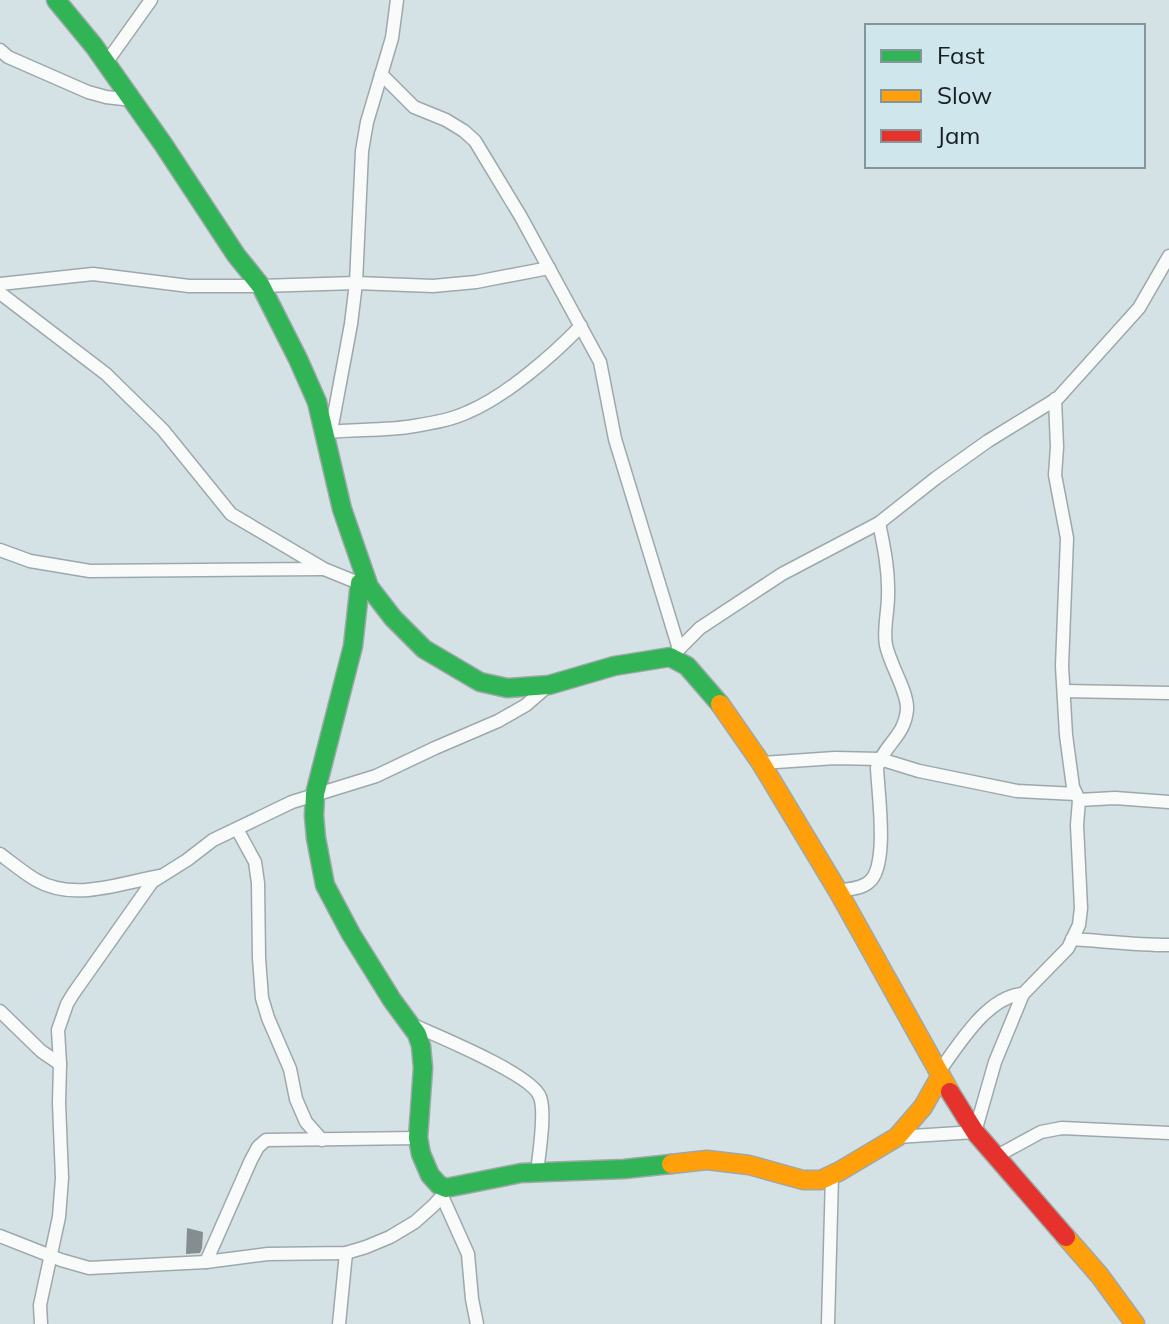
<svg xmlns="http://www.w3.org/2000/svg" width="1169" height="1324" font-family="Mulish,sans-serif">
  <rect width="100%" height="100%" fill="#d5e2e5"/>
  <!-- building -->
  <path fill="#848d8f" d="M187,1228L203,1232L202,1248L200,1253L186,1254Z"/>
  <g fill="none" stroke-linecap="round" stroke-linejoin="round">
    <!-- street casing -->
    <g stroke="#9ea8aa" stroke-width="15">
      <g id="street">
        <path d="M0,50L8,57L88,92L106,97L132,100"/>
        <path d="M106,63L151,0"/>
        <path d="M381,74L414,107L446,120L464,131L475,141L521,217L600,362L615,439L679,649"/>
        <path d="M0,284L93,274L189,286H261L356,283L433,286L476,282L549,268"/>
        <path d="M0,293L106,374L163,430L231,514L324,569L366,586"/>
        <path d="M331,431L351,324L356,283L362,151L367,122L392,38L397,0"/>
        <path d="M327,432C356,429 385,431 414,426C432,423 451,420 468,412C506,396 552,356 581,326"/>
        <path d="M0,550L30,561L90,571L321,569"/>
        <path d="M676,652L700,628L782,574L879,523L936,478L988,441L1058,398L1139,308L1169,256"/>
        <path d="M1064,691L1169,693"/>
        <path d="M761,763L835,758L880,759L919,771L1017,791L1076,794"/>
        <path d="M1079,800L1115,798L1169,802"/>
        <path d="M237,829L255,862L258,883L259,958L262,998L268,1018L290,1069L296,1099L306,1122L322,1140"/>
        <path d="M0,854C12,863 24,873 36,880C74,902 120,883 160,876"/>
        <path d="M838,891C848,889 861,889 869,882C889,866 878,793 877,768C884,744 905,737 907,709C908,692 890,665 886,645C883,629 888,613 888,596C889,571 884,547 879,523"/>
        <path d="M1072,939C1104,941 1136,945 1169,945"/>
        <path d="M0,1011L41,1051L60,1064"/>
        <path d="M411,1024C437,1036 532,1074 540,1097C546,1113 539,1154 537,1172"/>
        <path d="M938,1073C958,1046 987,996 1023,994"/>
        <path d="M897,1137L975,1132L995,1062L1023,994L1068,948L1079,925L1081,908L1077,825L1079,800L1073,787L1066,735L1062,666L1067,538L1055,475L1057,447L1055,399"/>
        <path d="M995,1157L1041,1132L1062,1128L1169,1133"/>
        <path d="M442,1196L468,1254L472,1299L477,1324"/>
        <path d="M0,1236L61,1260L89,1268L206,1262L268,1254L346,1253L366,1247L390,1237L415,1222L434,1205L442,1196L446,1188"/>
        <path d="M206,1262L251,1160L258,1147L266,1140L418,1138"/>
        <path d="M41,1324L40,1305L59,1217L62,1178L59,1103L60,1064L58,1030L67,1004L73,994L152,882L187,860L213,840L292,802L376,776L435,748L498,721L526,705L549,685"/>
        <path d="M339,1324L346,1253"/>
        <path d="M828,1324L832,1175"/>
      </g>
    </g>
    <!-- fast casing -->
    <g stroke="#9ea8aa" stroke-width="21">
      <g id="fast">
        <path d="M56,0L94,46L163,144L236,255L261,286L298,359L317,402L342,509L369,587L393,618L424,649L480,682L507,688L549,685L614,666L670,657L687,666L720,704"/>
        <path d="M360,583L353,646L315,794L314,816L316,838L325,885L351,934L392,1000L417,1034L421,1046L423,1068L418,1138L421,1154L430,1175L439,1185L446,1188L521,1173L624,1169L671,1164"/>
      </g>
    </g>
    <!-- slow casing -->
    <g stroke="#9ea8aa" stroke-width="21">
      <g id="slow">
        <path d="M720,704L761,763L838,891L950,1092"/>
        <path d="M671,1164L707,1160L749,1165L803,1180H821L840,1171L897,1137L923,1107L940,1077"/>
        <path d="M1066,1237L1100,1276L1135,1324"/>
      </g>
    </g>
    <!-- jam casing -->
    <g stroke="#9ea8aa" stroke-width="21">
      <path id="jam" d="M950,1092L975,1132L1066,1237"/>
    </g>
    <!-- street -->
    <use href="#street" stroke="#f9fbfb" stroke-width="12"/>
    <!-- fast -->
    <use href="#fast" stroke="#30b455" stroke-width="18"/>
    <!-- slow -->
    <use href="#slow" stroke="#ff9f0a" stroke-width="18"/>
    <!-- jam -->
    <use href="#jam" stroke="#e5322d" stroke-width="18"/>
  </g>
  <!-- legend -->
  <rect x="865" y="24" width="280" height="144" fill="#cee6ec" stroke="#85969b" stroke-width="2"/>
  <rect x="881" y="50" width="40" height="12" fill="#30b455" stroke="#85969b" stroke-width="2"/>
  <text x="937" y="64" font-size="24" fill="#171f22">Fast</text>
  <rect x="881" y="90" width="40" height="12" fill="#ff9f0a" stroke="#85969b" stroke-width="2"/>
  <text x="937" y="104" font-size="24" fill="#171f22">Slow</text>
  <rect x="881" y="130" width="40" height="12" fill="#e5322d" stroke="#85969b" stroke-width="2"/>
  <text x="937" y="144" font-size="24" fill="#171f22">Jam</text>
</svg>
